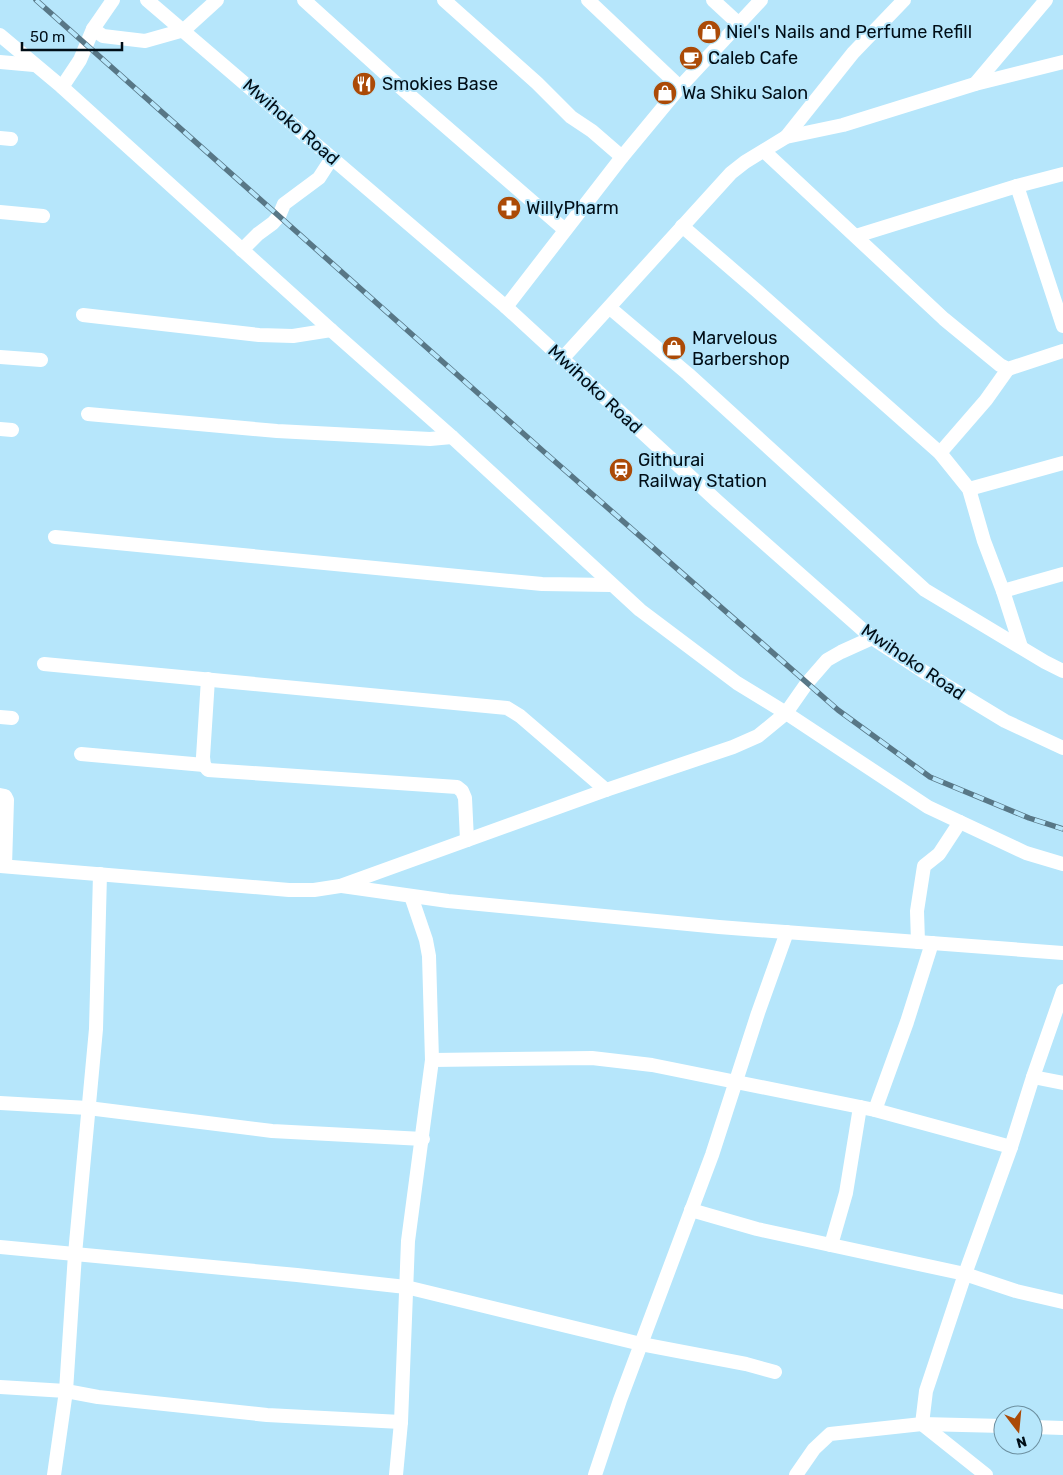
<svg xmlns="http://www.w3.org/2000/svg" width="1063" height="1475" font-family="Rubik,sans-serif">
  <rect width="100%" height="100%" fill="#b6e6fb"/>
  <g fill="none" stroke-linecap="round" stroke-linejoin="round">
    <!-- minor -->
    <g stroke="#fff" stroke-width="14">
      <path d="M147,0L506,307L718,502L872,638L921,670L1005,721L1063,748"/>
      <path d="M304,0L399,86L565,230"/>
      <path d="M444,0L537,83L571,117L592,131L622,157"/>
      <path d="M588,0L680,87"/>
      <path d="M713,0L739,24"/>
      <path d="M93,29L103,36L145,41L184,30L217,0"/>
      <path d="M0,35L62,87L331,330L452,437L640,610L737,683L786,713L928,807L1026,853L1063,864"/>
      <path d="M0,62L34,65"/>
      <path d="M975,84L1046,0"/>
      <path d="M62,87L80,60L93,29L113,0"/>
      <path d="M786,137L853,53L904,0"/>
      <path d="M0,138L11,139"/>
      <path d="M764,151L944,319L1000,365L1008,369L1063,351"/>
      <path d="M1017,186L1063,326"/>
      <path d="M0,212L43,216"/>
      <path d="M682,226L756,290L940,453L969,489L984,541L1003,591L1021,647"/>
      <path d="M856,236L1017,186L1063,174"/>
      <path d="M242,250L258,234L273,223L279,216L284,204L319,178L332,158"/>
      <path d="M506,307L622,157L680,87L761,0"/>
      <path d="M610,308L688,374L925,590L1045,662L1063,671"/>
      <path d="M83,315L259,335L293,336L331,330"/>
      <path d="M0,357L41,360"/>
      <path d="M562,359L731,173L745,162L786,137L843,125L975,84L1063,62"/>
      <path d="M88,414L277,431L430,439L452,437"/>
      <path d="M0,429L12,430"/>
      <path d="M940,453L986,400L1008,369"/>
      <path d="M969,489L1063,463"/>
      <path d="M55,537L542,584L611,585"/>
      <path d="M1003,591L1063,574"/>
      <path d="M44,664L507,708L520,716L606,790"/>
      <path d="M208,679L203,757L204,765L208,770L457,787L462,791L465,798L467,840"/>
      <path d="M0,717L12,718"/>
      <path d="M81,754L204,765"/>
      <path d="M0,795L5,796L7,800L5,866"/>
      <path d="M0,866L289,890H314L340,886L606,790L733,747L758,736L786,713L807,683L827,660L841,652L872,638"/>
      <path d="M342,886L448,901L719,927L1063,953"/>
      <path d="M918,942L917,911L924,866L939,854L960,822"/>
      <path d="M432,1060L592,1058L652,1065L875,1110L1011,1147"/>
      <path d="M1033,1077L1063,1083"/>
      <path d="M0,1103L88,1108L272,1131L423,1139"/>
      <path d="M875,1110L907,1022L932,943"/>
      <path d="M691,1210L757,1229L965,1274L1016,1291L1063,1302"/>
      <path d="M831,1245L846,1193L860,1107"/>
      <path d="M0,1247L297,1275L406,1287L641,1344L746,1364L775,1372"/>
      <path d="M0,1387L66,1391L98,1397L267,1415L401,1422"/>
      <path d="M1033,1427L1063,1428"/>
      <path d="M54,1475L66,1391L75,1254L96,1029L100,874"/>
      <path d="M396,1475L401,1422L408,1241L432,1060L429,956L426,940L411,896"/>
      <path d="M595,1475L620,1400L712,1155L758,1013L787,932"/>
      <path d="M796,1475L814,1449L830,1434L922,1424L1003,1426"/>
      <path d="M986,1475L922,1424L926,1391L965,1274L1011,1147L1033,1077L1063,991"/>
    </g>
    <!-- rail casing -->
    <g stroke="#587786" stroke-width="5.5">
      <path id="rail" d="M36,0L543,451L838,710L930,777L1029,818L1063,829"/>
    </g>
    <!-- rail -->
    <use href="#rail" stroke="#b6e6fb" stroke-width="4" stroke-dasharray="11" stroke-linecap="butt"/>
  </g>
  <!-- icons -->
  <defs>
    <g id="shop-disc" transform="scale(1.25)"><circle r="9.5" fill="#ab4a07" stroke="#b6e6fb"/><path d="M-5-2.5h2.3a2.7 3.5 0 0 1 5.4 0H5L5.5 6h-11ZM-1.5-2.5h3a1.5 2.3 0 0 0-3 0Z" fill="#fff"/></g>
    <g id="cafe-disc" transform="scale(1.25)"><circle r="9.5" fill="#ab4a07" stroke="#b6e6fb"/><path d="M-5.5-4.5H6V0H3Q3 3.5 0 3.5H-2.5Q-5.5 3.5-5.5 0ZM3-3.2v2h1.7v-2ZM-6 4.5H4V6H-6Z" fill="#fff"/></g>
    <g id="restaurant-disc" transform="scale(1.25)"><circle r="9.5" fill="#ab4a07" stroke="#b6e6fb"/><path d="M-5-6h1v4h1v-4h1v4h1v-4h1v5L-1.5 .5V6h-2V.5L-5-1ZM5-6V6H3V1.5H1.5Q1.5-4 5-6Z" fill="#fff"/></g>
    <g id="pharmacy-disc" transform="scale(1.25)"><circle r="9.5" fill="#ab4a07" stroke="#b6e6fb"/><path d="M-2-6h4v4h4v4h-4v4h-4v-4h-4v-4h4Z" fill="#fff"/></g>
    <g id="station-disc" transform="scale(1.25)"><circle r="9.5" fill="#ab4a07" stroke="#b6e6fb"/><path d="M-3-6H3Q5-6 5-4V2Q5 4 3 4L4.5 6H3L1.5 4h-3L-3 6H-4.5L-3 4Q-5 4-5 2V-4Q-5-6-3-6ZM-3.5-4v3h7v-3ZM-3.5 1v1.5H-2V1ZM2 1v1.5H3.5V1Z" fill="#fff"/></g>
  </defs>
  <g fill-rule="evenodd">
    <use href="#shop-disc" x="709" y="32"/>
    <use href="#cafe-disc" x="691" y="58"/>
    <use href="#restaurant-disc" x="364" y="84"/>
    <use href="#shop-disc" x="665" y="93"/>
    <use href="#pharmacy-disc" x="509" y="208"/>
    <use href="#shop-disc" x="674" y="348"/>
    <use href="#station-disc" x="621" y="470"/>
  </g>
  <g text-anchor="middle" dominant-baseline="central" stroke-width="4" stroke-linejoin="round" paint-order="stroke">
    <!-- poi labels -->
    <g font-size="18" fill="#000e17" stroke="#b6e6fb" text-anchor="start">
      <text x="726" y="32">Niel's Nails and Perfume Refill</text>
      <text x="708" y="58">Caleb Cafe</text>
      <text x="382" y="84">Smokies Base</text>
      <text x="682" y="93">Wa Shiku Salon</text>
      <text x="526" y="208">WillyPharm</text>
      <text x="692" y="338">Marvelous<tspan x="692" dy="21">Barbershop</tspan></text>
      <text x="638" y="460">Githurai<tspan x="638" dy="21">Railway Station</tspan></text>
    </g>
    <!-- street labels -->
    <g font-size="18" fill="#000e17" stroke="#b6e6fb">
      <text transform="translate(291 122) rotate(41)">Mwihoko Road</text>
      <text transform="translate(595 389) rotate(43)">Mwihoko Road</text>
      <text transform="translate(913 662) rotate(34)">Mwihoko Road</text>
    </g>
  </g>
  <!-- north arrow -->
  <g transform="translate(1018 1430) rotate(164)"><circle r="24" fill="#b6e6fb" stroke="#6d90a0"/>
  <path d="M0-4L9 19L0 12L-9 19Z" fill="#ab4a07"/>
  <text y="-8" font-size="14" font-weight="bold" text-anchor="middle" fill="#000e17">N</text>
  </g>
  <!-- scale -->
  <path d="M22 42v8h100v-8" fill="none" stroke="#000e17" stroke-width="2.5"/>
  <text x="30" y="42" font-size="15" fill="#000e17" stroke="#b6e6fb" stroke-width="4" paint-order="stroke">50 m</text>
</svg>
